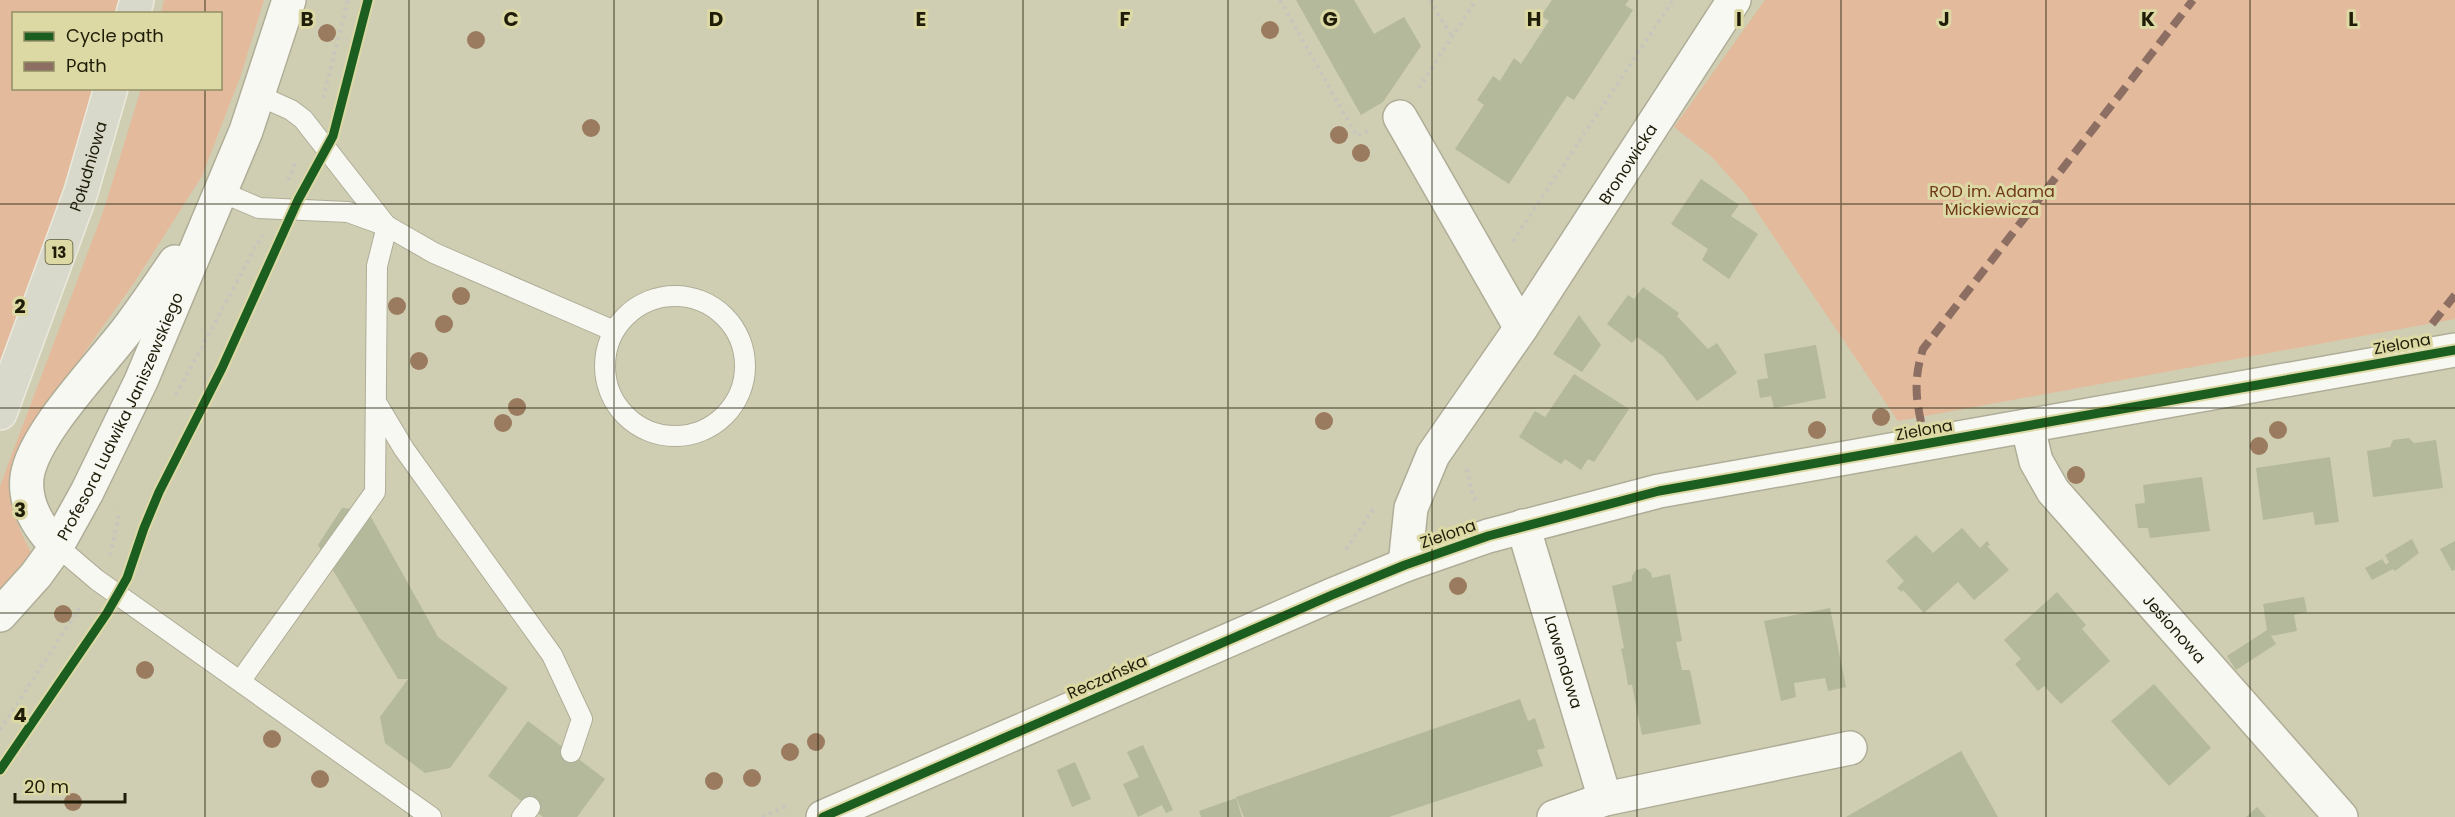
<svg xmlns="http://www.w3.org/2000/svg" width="2455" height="817" font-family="Poppins,sans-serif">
  <rect width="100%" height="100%" fill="#d0ceb2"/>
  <!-- green -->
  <g fill="#e3ba9c">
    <path d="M0,0H118L115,13L14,14V88L95,89L52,222L0,362Z"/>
    <path d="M164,0H264L241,75L202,176L134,283L27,433C4,482 7,508 32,554L0,594V486L104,209L141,89L220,88V14L161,13Z"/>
    <path d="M1765,0H2455V319L1898,421L1745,194L1711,156L1674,127Z"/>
  </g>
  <!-- building -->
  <g fill="#b3b99a">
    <path d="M1296,0H1354L1374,34L1404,17L1421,46L1383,102L1361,115Z"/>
    <path d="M1552,0H1629L1625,5L1633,10L1574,100L1567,96L1509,184L1455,149L1484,105L1477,100L1493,76L1500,81L1514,58L1521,64L1549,21L1541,16Z"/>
    <path d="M1701,179L1739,205L1731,216L1758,234L1729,279L1702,260L1708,249L1671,224Z"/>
    <path d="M1643,287L1679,313L1677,316L1708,349L1717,343L1737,373L1697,401L1663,356L1637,337L1632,343L1607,324L1628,295L1634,299Z"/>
    <path d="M1579,315L1601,345L1582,372L1553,354Z"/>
    <path d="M1816,345L1826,398L1774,408L1771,396L1760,398L1757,380L1768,378L1764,354Z"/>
    <path d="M1574,374L1629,409L1594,462L1588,459L1581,470L1565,459L1561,464L1519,437L1535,411L1545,417Z"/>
    <path d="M2409,438L2414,443L2436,440L2443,488L2373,497L2367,451L2390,447L2393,440Z"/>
    <path d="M2330,457L2339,522L2315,525L2313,512L2263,520L2256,468Z"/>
    <path d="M2202,477L2210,531L2150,538L2148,528H2138L2135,504L2145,503L2143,485Z"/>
    <path d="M342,508L367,510L438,637L508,688L450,768L425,773L385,743L380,717L408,679H398L318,545Z"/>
    <path d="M1962,528L1980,548L1987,541L1990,545L1987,546L2009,570L1974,600L1958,582L1924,613L1903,590L1902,592L1897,588L1904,581L1886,561L1916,535L1933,553Z"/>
    <path d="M2412,539L2419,553L2395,571L2393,569L2372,580L2365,568L2382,559L2386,565L2389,562L2385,555Z"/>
    <path d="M2455,541V570L2452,571L2440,549Z"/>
    <path d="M1645,568L1651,573L1652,578L1670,574L1682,641L1676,642L1682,670H1690L1701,724L1642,735L1632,685H1628L1625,667L1621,649L1624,648L1612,586L1632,581V576L1636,570Z"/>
    <path d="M2057,592L2086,625L2082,629L2110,661L2061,704L2044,686L2038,691L2015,664L2021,659L2004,640Z"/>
    <path d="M2304,597L2307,612L2294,615L2297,631L2271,636L2276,644L2236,670L2227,656L2267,630L2263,604Z"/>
    <path d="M1830,608L1846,687L1828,691L1825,678L1794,683L1796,697L1781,701L1764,621Z"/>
    <path d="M2154,684L2211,748L2169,786L2111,721Z"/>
    <path d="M1520,699L1528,721L1535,718L1545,748L1537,750L1543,766L1389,817H1244L1236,797Z"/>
    <path d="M528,721L605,779L577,817H543L488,776Z"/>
    <path d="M1143,745L1173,810L1166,813L1162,805L1138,817L1123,784L1139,777L1127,752Z"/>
    <path d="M1961,751L1998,817H1846Z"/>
    <path d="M1075,762L1091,799L1072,807L1057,770Z"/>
    <path d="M1236,798L1242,817H1201L1199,811Z"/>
    <path d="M2257,807L2266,817H2246Z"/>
  </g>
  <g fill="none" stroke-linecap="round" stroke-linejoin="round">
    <!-- lane casing -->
    <g stroke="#afad97" stroke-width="22">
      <g id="lane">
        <path d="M258,95L291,110L303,119L385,224"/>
        <path d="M219,191L259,208L348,212L387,226L434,253L614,331"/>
        <circle cx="675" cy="366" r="70"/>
        <path d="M377,404L404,449L552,655L582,719L571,752"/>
        <path d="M57,546L97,580L431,817"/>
        <path d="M241,680L375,492L377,266L387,226"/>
        <path d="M522,817L530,807"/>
      </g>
    </g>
    <!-- street casing -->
    <g stroke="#afad97" stroke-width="36">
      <g id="street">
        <path d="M1400,117L1521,328"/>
        <path id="s1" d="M2028,428L2036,461L2053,491L2341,817"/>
        <path id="s2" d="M1523,526L1605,799"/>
        <path d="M57,546C39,528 24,504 27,477C33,433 102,364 130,326C145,306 160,284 175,262"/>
        <path id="s3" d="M1405,565L1411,508L1433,455L1521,328L1734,0"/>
        <path id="s4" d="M0,615L36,575L57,546L87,492L141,381L246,131L289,0"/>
        <path d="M823,817L1332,595L1405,565L1488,536L1659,491L2455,350"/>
        <path d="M1554,817L1605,799L1850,748"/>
      </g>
    </g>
    <!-- primary casing -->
    <g stroke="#eae9dc" stroke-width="36">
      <g id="primary">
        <path d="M133,14L137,0"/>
        <path id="s5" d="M0,413L81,192L111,88"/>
      </g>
    </g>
    <!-- path -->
    <g stroke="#c6c6bd" stroke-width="4" stroke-dasharray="3 4.5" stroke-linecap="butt">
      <path d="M1280,0L1357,136L1370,130"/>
      <path d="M1430,0L1452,37"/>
      <path d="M1419,88L1476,0"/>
      <path d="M323,98L348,0"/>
      <path d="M288,180L297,159"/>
      <path d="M1513,241L1673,0"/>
      <path d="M176,395L262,235"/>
      <path d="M1467,469L1473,497L1479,503"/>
      <path d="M1346,549L1374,508"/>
      <path d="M110,555L120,510"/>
      <path d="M0,730L80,607"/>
      <path d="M762,817L789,805"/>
    </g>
    <!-- lane -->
    <use href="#lane" stroke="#f8f8f3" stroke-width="20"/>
    <!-- street -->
    <use href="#street" stroke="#f8f8f3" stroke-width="33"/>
    <!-- primary -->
    <use href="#primary" stroke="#d8d8cb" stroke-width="33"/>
    <!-- quiet -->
    <g stroke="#8d6e63" stroke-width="8" stroke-dasharray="15 8" stroke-linecap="butt">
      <path d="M2432,324L2455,295"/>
      <path d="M1926,445C1918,407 1911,387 1923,349L2193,0"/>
    </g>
    <!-- cycleway casing -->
    <g stroke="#ddd9a5" stroke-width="13">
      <g id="cycleway">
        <path d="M0,770L107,613L127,578L144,528L159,492L222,368L298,200L333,136L368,0"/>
        <path d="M823,817L1332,595L1405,565L1488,536L1659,491L2455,350"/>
      </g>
    </g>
    <!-- cycleway -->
    <use href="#cycleway" stroke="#1b5e20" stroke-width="9"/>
  </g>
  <!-- trees -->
  <g fill="#9b7b5f">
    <circle cx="1270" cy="30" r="9"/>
    <circle cx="327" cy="33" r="9"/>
    <circle cx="476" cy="40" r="9"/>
    <circle cx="591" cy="128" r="9"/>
    <circle cx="1339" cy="135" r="9"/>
    <circle cx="1361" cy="153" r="9"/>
    <circle cx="461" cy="296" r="9"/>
    <circle cx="397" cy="306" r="9"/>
    <circle cx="444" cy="324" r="9"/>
    <circle cx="419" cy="361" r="9"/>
    <circle cx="517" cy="407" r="9"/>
    <circle cx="1881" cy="417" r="9"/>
    <circle cx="1324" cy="421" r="9"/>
    <circle cx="503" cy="423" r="9"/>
    <circle cx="1817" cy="430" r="9"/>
    <circle cx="2278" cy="430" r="9"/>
    <circle cx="2259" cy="446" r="9"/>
    <circle cx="2076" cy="475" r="9"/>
    <circle cx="1458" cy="586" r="9"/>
    <circle cx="63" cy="614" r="9"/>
    <circle cx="145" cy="670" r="9"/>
    <circle cx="272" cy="739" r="9"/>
    <circle cx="816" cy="742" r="9"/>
    <circle cx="790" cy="752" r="9"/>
    <circle cx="752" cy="778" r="9"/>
    <circle cx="320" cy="779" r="9"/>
    <circle cx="714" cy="781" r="9"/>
    <circle cx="73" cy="802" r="9"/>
  </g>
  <!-- grid -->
  <path fill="none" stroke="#1f1d08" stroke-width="1.5" stroke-opacity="0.55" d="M205,0V14M409,0V817M614,0V817M818,0V817M1023,0V817M1228,0V817M1432,0V817M1637,0V817M1841,0V817M2046,0V817M2250,0V817M205,88V817M0,204H2455M0,408H2455M0,613H2455"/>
  <g text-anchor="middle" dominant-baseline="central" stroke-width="6" stroke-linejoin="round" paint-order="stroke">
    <!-- shield labels -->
    <rect fill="#ddd9a5" stroke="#585537" stroke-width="1.5" x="45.5" y="240" width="27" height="24" rx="4.5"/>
    <g font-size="15" font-weight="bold" fill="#1f1d08">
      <text x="59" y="252">13</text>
    </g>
    <!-- street labels -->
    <g font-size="16" fill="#1f1d08" stroke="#ddd9a5">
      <text stroke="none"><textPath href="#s3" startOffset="465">Bronowicka</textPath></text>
      <text stroke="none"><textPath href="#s5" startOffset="262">Południowa</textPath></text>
      <text transform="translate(2402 344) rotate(-10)">Zielona</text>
      <text stroke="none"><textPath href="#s4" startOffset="234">Profesora Ludwika Janiszewskiego</textPath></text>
      <text transform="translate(1924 430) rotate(-10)">Zielona</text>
      <text transform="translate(1448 534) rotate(-19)">Zielona</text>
      <text stroke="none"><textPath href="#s1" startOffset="252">Jesionowa</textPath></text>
      <text stroke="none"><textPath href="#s2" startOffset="142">Lawendowa</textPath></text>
      <text transform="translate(1107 677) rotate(-24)">Reczańska</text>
    </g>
    <!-- park labels -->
    <g font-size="16" fill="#70371b" stroke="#ddd9a5">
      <text x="1992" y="191">ROD im. Adama<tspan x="1992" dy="18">Mickiewicza</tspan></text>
    </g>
  </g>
  <g font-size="20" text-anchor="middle" font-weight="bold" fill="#1f1d08" stroke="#ddd9a5" stroke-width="6" stroke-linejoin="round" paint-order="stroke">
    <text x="307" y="26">B</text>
    <text x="511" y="26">C</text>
    <text x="716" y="26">D</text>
    <text x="921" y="26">E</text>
    <text x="1125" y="26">F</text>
    <text x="1330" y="26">G</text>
    <text x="1534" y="26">H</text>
    <text x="1739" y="26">I</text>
    <text x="1944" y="26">J</text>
    <text x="2148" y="26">K</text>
    <text x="2353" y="26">L</text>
    <text x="20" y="313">2</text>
    <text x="20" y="517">3</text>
    <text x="20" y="722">4</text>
  </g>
  <!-- legend -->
  <rect x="12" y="12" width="210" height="78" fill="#ddd9a5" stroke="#918e66" stroke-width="1.5"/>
  <rect x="24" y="32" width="30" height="9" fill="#1b5e20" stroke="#918e66" stroke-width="1.5"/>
  <text x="66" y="42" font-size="18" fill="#1f1d08">Cycle path</text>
  <rect x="24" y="62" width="30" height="9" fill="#8d6e63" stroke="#918e66" stroke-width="1.5"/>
  <text x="66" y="72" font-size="18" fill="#1f1d08">Path</text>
  <!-- scale -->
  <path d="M15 793v9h110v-9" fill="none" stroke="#1f1d08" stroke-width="3"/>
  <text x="24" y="793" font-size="18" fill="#1f1d08" stroke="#ddd9a5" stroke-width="4.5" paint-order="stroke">20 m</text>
</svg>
